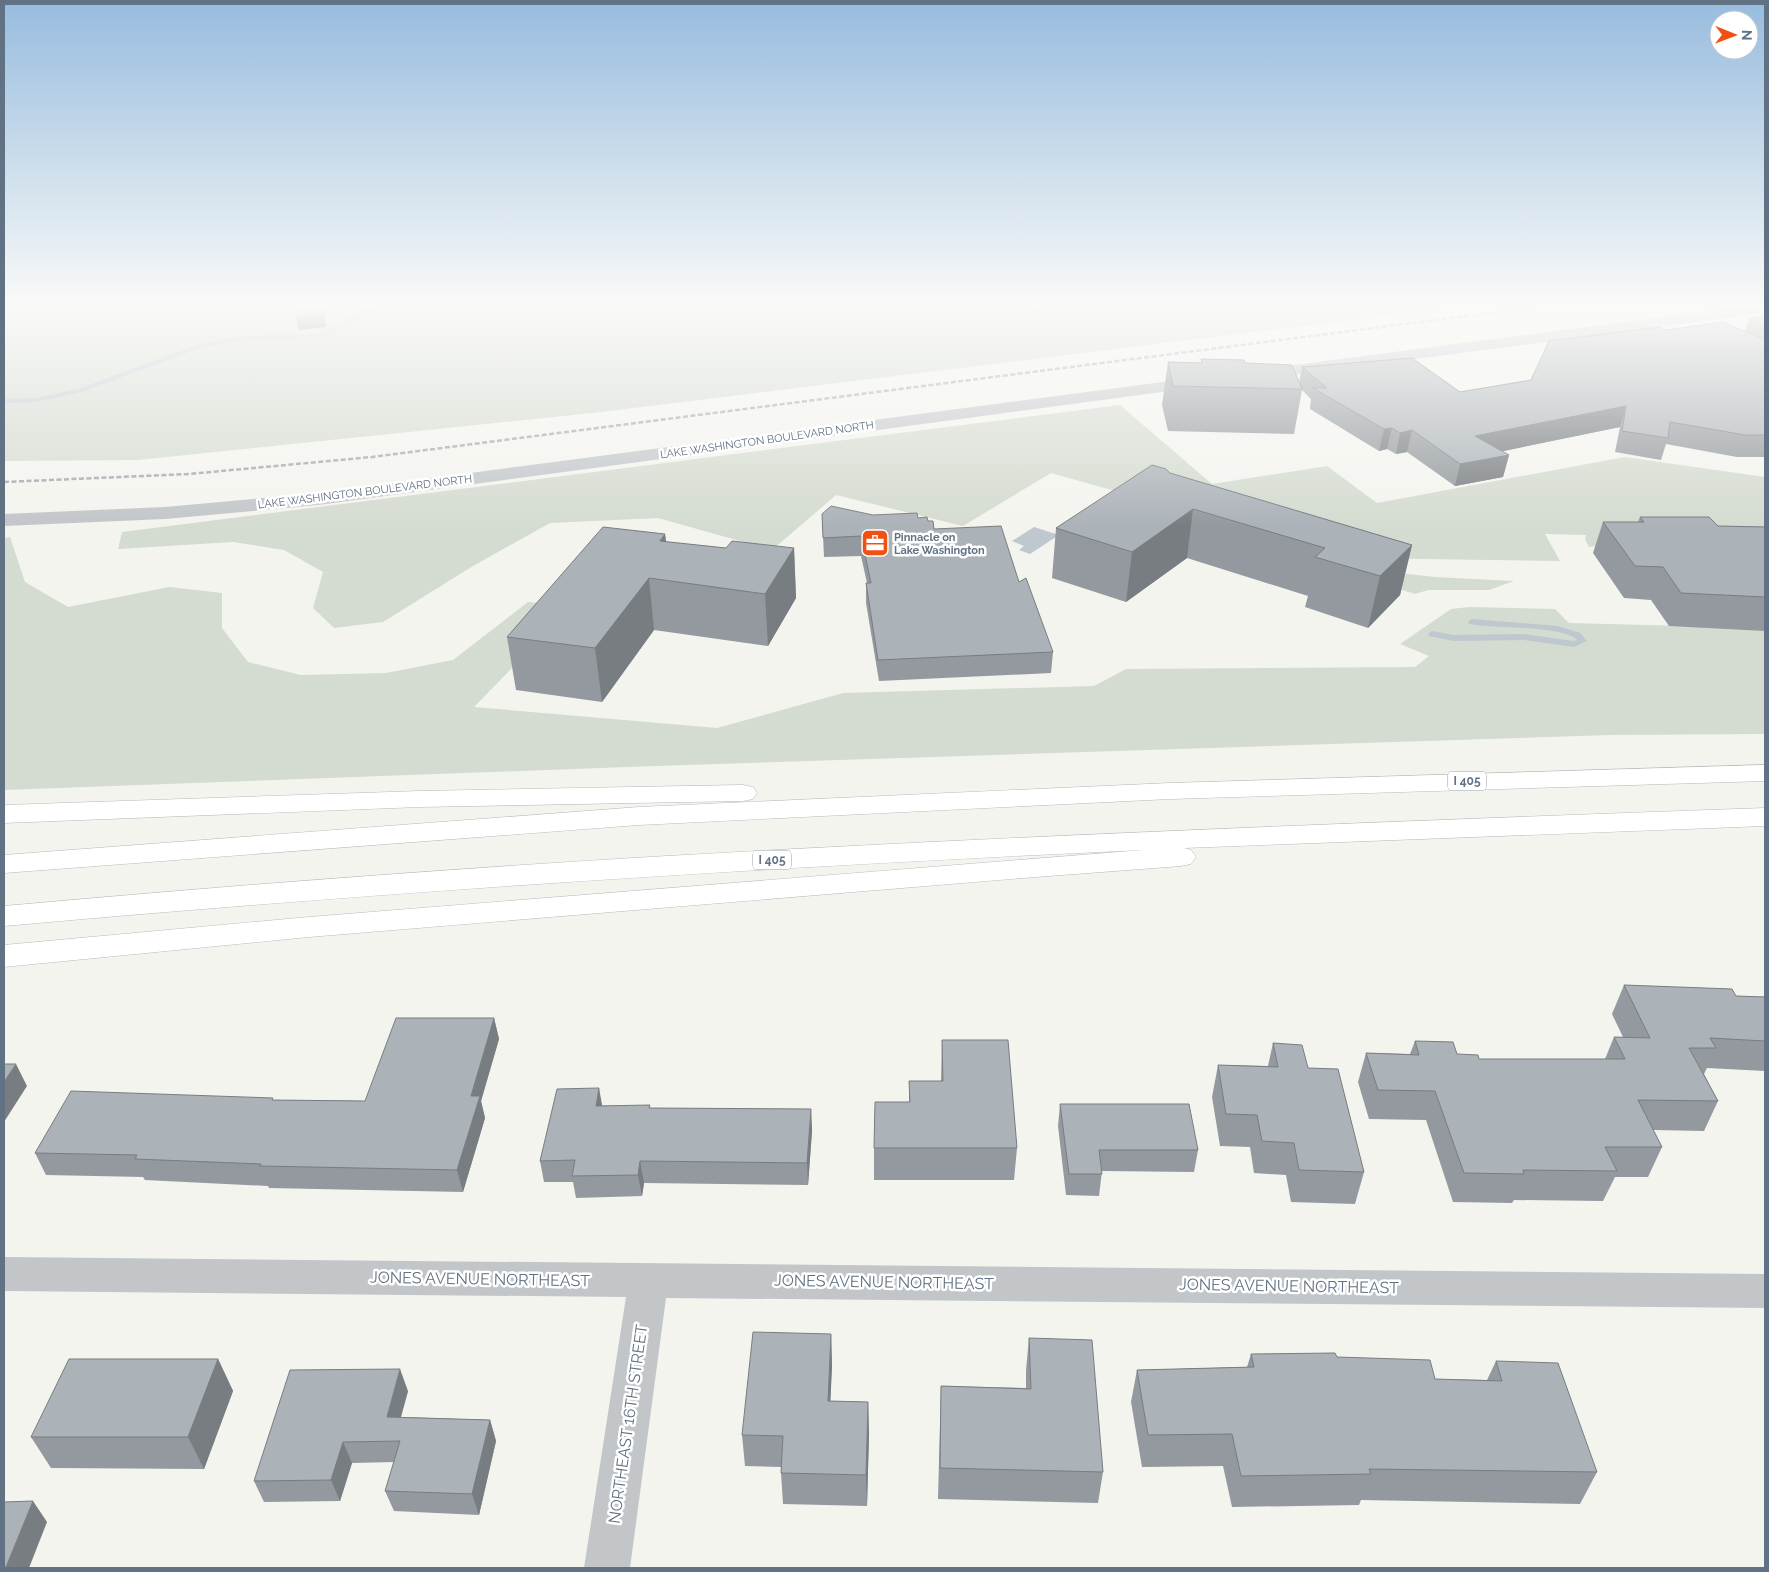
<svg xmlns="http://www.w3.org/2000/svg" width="1769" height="1572" font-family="Raleway,sans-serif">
  <rect width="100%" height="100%" fill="#f4f4ef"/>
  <!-- green -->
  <g fill="#d4dbd0">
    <path d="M4,307H1458L593,413L138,460L4,461Z"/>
    <path d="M1120,405L1212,484L1327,466L1377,503L1625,457L1765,477V543L1608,544L1589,547L1585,539L1586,535L1545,534L1560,561L1353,558L1051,473L963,526L836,495L772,550L658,518L550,523L473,566L383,622L334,628L313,608L323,572L284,550L233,542L118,549L122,532Z"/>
    <path d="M10,537L25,582L68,607L169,587L222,593V628L248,662L301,675L386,673L453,660L528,602L572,606L474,707L717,728L843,693L1094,686L1126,669L1415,667L1429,656L1400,644L1451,609L1469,607L1555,609L1569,623L1765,628V734L1610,735L627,767L4,790V538Z"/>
    <path d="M1315,564L1435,577L1514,581L1489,590H1428L1415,594Z"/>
  </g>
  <!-- water -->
  <g fill="#bec8ce">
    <path d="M366,307H381L360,320L343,326L352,313Z"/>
    <path d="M1034,527L1059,535L1030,554L1019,550L1024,546L1012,541Z"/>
  </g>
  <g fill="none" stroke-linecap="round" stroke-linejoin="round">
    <!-- stream -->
    <g fill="#bec8ce" fill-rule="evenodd">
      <path d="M371,307H377L351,325L322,337L236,341L198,349L82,392L36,402L4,403V399L36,398L78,389L196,345L236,337L319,334L347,323Z"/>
      <path d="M1472,619L1558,626L1580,633L1587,641L1574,647L1524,640L1454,641L1429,636L1428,634L1432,631L1454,635L1524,634L1573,641L1577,640C1562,625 1493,629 1469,624L1468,622Z"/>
    </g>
    <!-- highway casing -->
    <g stroke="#b4b8bb" stroke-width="1">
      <g id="highway">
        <path d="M1765,765V781L1170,799L639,825L4,873V855L639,807L1170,783Z"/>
        <path d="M743,785L753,787L757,793L753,799L743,801L420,807L4,823V805L420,791Z"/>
        <path d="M1765,808V826L1184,848L1191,850L1196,857L1191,864L1181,866L1023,878L309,937L4,967V945L309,917L1143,850C763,867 383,892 4,926V906C225,886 446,869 667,856C1033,835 1399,821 1765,808Z"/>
      </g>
    </g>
    <!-- minor -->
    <g fill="#c2c6c9" fill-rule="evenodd">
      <path d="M1740,307H1765V313L1256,380L1250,379L1247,375L1250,371L1256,370Z"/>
      <path d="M1201,377L1207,378L1210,382L1207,386L318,505L165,519L4,526V514L165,507L318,493Z"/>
      <path d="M4,1257L1765,1274V1308L666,1298L630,1568H584L626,1297L4,1291Z"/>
    </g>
    <!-- highway -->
    <use href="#highway" fill="#fff" fill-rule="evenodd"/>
    <!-- rail -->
    <path stroke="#a2a8ae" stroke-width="2.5" stroke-dasharray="5 2.5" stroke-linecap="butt" d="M4,482L189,474L372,457L1537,307"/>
  </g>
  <!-- wall -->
  <g fill="#93999e">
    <path d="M1013,307H1042L1041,311Z"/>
    <path d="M1765,312V457H1737L1666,444L1661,460L1615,452L1620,427L1502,451L1509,455L1503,477L1455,486L1407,452L1396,454L1387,449L1379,451L1310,409L1311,399L1302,390L1294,434L1168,431L1162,405L1168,362L1201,363V359L1245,363L1299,383L1302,367L1460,392L1531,380L1667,330L1745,331L1749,318L1763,316Z"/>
    <path d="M1170,473L1412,545L1400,595L1368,628L1305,607L1308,596L1187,558L1126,602L1052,578L1056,528Z"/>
    <path d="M822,514L873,515L918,518L928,521L934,529L1019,582L1053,652L1051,673L879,681L866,603V583H867L861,556L824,557Z"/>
    <path d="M1640,517L1718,526L1765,527V631L1669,626L1651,600L1624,598L1593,553L1603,522H1638Z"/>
    <path d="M665,534L666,542L726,548H794L796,598L768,646L654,630L602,702L516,690L507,637Z"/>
    <path d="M1624,985L1736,996L1765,997V1071L1707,1068L1704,1074L1718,1101L1704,1131L1653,1130L1662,1147L1648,1177H1615L1603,1201L1514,1200L1512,1203L1453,1202L1426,1120L1369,1119L1358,1082L1366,1053L1410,1054L1415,1041L1457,1054L1479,1059H1605L1614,1037H1623L1612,1014Z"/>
    <path d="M494,1018L499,1039L481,1101L485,1118L463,1192L269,1188L268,1186L145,1180L143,1177L46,1175L35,1153L274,1100L365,1101Z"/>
    <path d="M942,1040L1017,1148L1014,1180H874V1148L909,1102V1081H941Z"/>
    <path d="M1273,1043L1308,1068L1364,1172L1355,1204L1291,1202L1286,1175L1254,1173L1250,1147L1220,1146L1212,1097L1218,1065L1268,1066Z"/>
    <path d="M1060,1104L1198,1150L1194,1172L1102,1171L1099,1196L1066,1195L1058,1126Z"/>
    <path d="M602,1106L650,1108L811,1109L812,1131L808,1185L644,1183L642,1196L576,1198L573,1182H544L540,1161Z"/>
    <path d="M831,1334L832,1366L830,1401L868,1402L869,1434L867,1506L783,1504L781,1473V1467L745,1466L742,1435Z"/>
    <path d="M1029,1338L1103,1472L1098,1503L938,1499L941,1386L1026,1388V1370Z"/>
    <path d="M1251,1354L1337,1357L1435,1379L1487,1380L1496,1361L1597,1472L1580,1504L1361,1500L1359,1505L1232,1507L1223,1466L1142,1467L1131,1402L1137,1370L1247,1367Z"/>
    <path d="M218,1359L233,1391L204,1469L51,1468L31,1437Z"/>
    <path d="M408,1391L401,1417L490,1420L496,1441L479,1515L394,1511L385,1491L394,1462L352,1463L340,1501L264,1502L254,1481Z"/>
  </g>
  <!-- shaded-wall -->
  <g fill="#787d81">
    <path d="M323,307H324L326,327L299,330L296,317Z"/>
    <path d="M1626,406L1620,427L1470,458L1475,436Z"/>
    <path d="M1392,428L1387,449L1379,451L1384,429Z"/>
    <path d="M1412,430L1407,452L1396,454L1400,433Z"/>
    <path d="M1509,455L1503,477L1455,486L1460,464Z"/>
    <path d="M1193,509L1187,558L1126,602L1132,552Z"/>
    <path d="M665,534L670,581L660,541Z"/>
    <path d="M1412,545L1400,595L1368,628L1380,576Z"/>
    <path d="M794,548L796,598L768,646L765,594Z"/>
    <path d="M649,578L654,630L602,702L595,648Z"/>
    <path d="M494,1018L499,1039L481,1101L485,1118L463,1192L457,1170L471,1096Z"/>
    <path d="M16,1064L27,1086L4,1122V1082Z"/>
    <path d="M599,1088L603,1110L596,1106Z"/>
    <path d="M811,1109L812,1131L808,1185L807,1163Z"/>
    <path d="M640,1161L644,1183L642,1196L638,1175Z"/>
    <path d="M831,1334L832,1366L829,1433L828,1401Z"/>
    <path d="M218,1359L233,1391L204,1469L188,1437Z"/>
    <path d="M400,1369L408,1391L395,1438L387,1417Z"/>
    <path d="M868,1402L869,1434L867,1506L866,1475Z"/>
    <path d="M490,1420L496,1441L479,1515L472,1494Z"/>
    <path d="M343,1442L352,1463L340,1501L331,1480Z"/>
    <path d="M33,1501L47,1522L29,1568H8L6,1567Z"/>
  </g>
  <!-- building -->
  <g fill="#abb2b8" stroke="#787d81">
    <path d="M295,307H323V314L296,317Z"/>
    <path d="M1765,316V325L1749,318Z"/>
    <path d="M1723,322L1765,340V435H1745L1670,422L1668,438L1622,431L1626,406L1475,436L1509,455L1460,464L1412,430L1400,433L1392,428L1384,429L1313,388H1327L1302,367L1412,358L1460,392L1531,380L1549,341L1660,327L1667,330Z"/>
    <path d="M1201,359L1244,360L1245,363L1292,365L1302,389L1173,386L1168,362L1202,363Z"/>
    <path d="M1152,465L1166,469L1170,473L1412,545L1380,576L1315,557L1325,548L1193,509L1132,552L1056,528Z"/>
    <path d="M831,506L873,515L917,513L918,518L927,517L928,521H933L934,529L1001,526L1019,582L1026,578L1053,652L878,660L866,583H871L861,536L823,538L822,514Z"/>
    <path d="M1640,517H1709L1718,526L1765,527V597L1681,593L1663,567L1635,566L1603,522H1644Z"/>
    <path d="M603,527L665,534L660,541L726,548L732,541L794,548L765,594L649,578L595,648L507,637Z"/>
    <path d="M1624,985L1732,989L1736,996L1765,997V1041L1710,1038L1716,1048H1689L1718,1101L1638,1100L1662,1147H1605L1617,1171L1523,1170L1524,1174L1464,1173L1435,1091L1378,1090L1366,1053L1419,1055L1415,1041L1453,1042L1457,1054L1478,1055L1479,1059H1625L1614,1037L1650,1038Z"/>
    <path d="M396,1018H494L471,1096H480L457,1170L260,1166L261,1164L135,1159L137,1155L35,1153L71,1091L273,1098L272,1100L365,1101Z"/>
    <path d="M942,1040H1008L1017,1148H874L875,1102H910L909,1081H943Z"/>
    <path d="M1273,1043L1302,1045L1308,1068L1338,1069L1364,1172L1299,1170L1294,1143L1262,1141L1257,1115L1226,1114L1218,1065L1278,1067Z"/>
    <path d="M4,1064H16L4,1082Z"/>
    <path d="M599,1088L596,1106L650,1105L649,1108L811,1109L807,1163L640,1161L638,1175L572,1176L575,1160L540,1161L557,1089Z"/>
    <path d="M1060,1104H1189L1198,1150H1099L1102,1174H1069Z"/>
    <path d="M753,1332L831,1334L828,1401L868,1402L866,1475L781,1473L783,1436L742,1435Z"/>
    <path d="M1029,1338L1092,1340L1103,1472L940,1468L941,1386L1031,1389Z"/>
    <path d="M1335,1353L1337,1357L1430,1360L1435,1379L1502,1381L1496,1361L1558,1363L1597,1472L1369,1469L1371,1474L1241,1476L1232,1434L1148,1435L1137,1370L1254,1367L1251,1354Z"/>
    <path d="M69,1359H218L188,1437H31Z"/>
    <path d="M400,1369L387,1417L490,1420L472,1494L385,1491L400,1441L343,1442L331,1480L254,1481L290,1370Z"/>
    <path d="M33,1501L6,1567H4V1502Z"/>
  </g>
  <!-- sky -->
  <linearGradient id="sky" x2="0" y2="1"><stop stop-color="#97bcde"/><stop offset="0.58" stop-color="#fafaf8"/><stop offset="1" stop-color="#fafaf8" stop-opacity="0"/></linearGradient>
  <rect width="1769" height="527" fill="url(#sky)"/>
  <!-- icons -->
  <defs>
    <g id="office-square" transform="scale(1.4375)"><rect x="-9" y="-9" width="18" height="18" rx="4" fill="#f05112" stroke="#fff"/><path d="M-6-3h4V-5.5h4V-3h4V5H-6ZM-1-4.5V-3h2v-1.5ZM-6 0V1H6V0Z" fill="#fff"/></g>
  </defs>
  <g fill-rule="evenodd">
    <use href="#office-square" x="875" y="543"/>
  </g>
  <g text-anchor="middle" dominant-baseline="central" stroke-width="5" stroke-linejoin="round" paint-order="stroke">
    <!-- far-street labels -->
    <g font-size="11" fill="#607283" stroke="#fff">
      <text transform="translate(767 440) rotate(-8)">LAKE WASHINGTON BOULEVARD NORTH</text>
      <text transform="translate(365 492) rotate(-7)">LAKE WASHINGTON BOULEVARD NORTH</text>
    </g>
    <!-- far-poi labels -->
    <g font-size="11" font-weight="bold" fill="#607283" stroke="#fff" text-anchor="start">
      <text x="894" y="537">Pinnacle on<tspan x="894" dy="13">Lake Washington</tspan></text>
    </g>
    <!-- shield labels -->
    <g fill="#fff" stroke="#909ca8" stroke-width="1">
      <rect x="1448" y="771.5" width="38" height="19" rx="4"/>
      <rect x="753" y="850.5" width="38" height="19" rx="4"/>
    </g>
    <g font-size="12" font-weight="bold" fill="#607283">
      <text x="1467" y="781">I 405</text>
      <text x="772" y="860">I 405</text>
    </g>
    <!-- near-street labels -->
    <g font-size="16" fill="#607283" stroke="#fff">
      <text transform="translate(480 1279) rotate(1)">JONES AVENUE NORTHEAST</text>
      <text transform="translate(884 1282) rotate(1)">JONES AVENUE NORTHEAST</text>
      <text transform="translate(1289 1286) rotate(1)">JONES AVENUE NORTHEAST</text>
      <text transform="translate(628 1424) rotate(-82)">NORTHEAST 16TH STREET</text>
    </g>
  </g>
  <!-- border -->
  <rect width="1769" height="1572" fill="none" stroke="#607283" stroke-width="10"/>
  <!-- north arrow -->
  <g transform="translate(1734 35) rotate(91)"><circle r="24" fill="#ffffff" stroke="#bfc7cd"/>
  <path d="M0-4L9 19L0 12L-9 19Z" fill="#f05112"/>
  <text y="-8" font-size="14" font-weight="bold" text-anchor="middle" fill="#607283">N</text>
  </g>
</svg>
